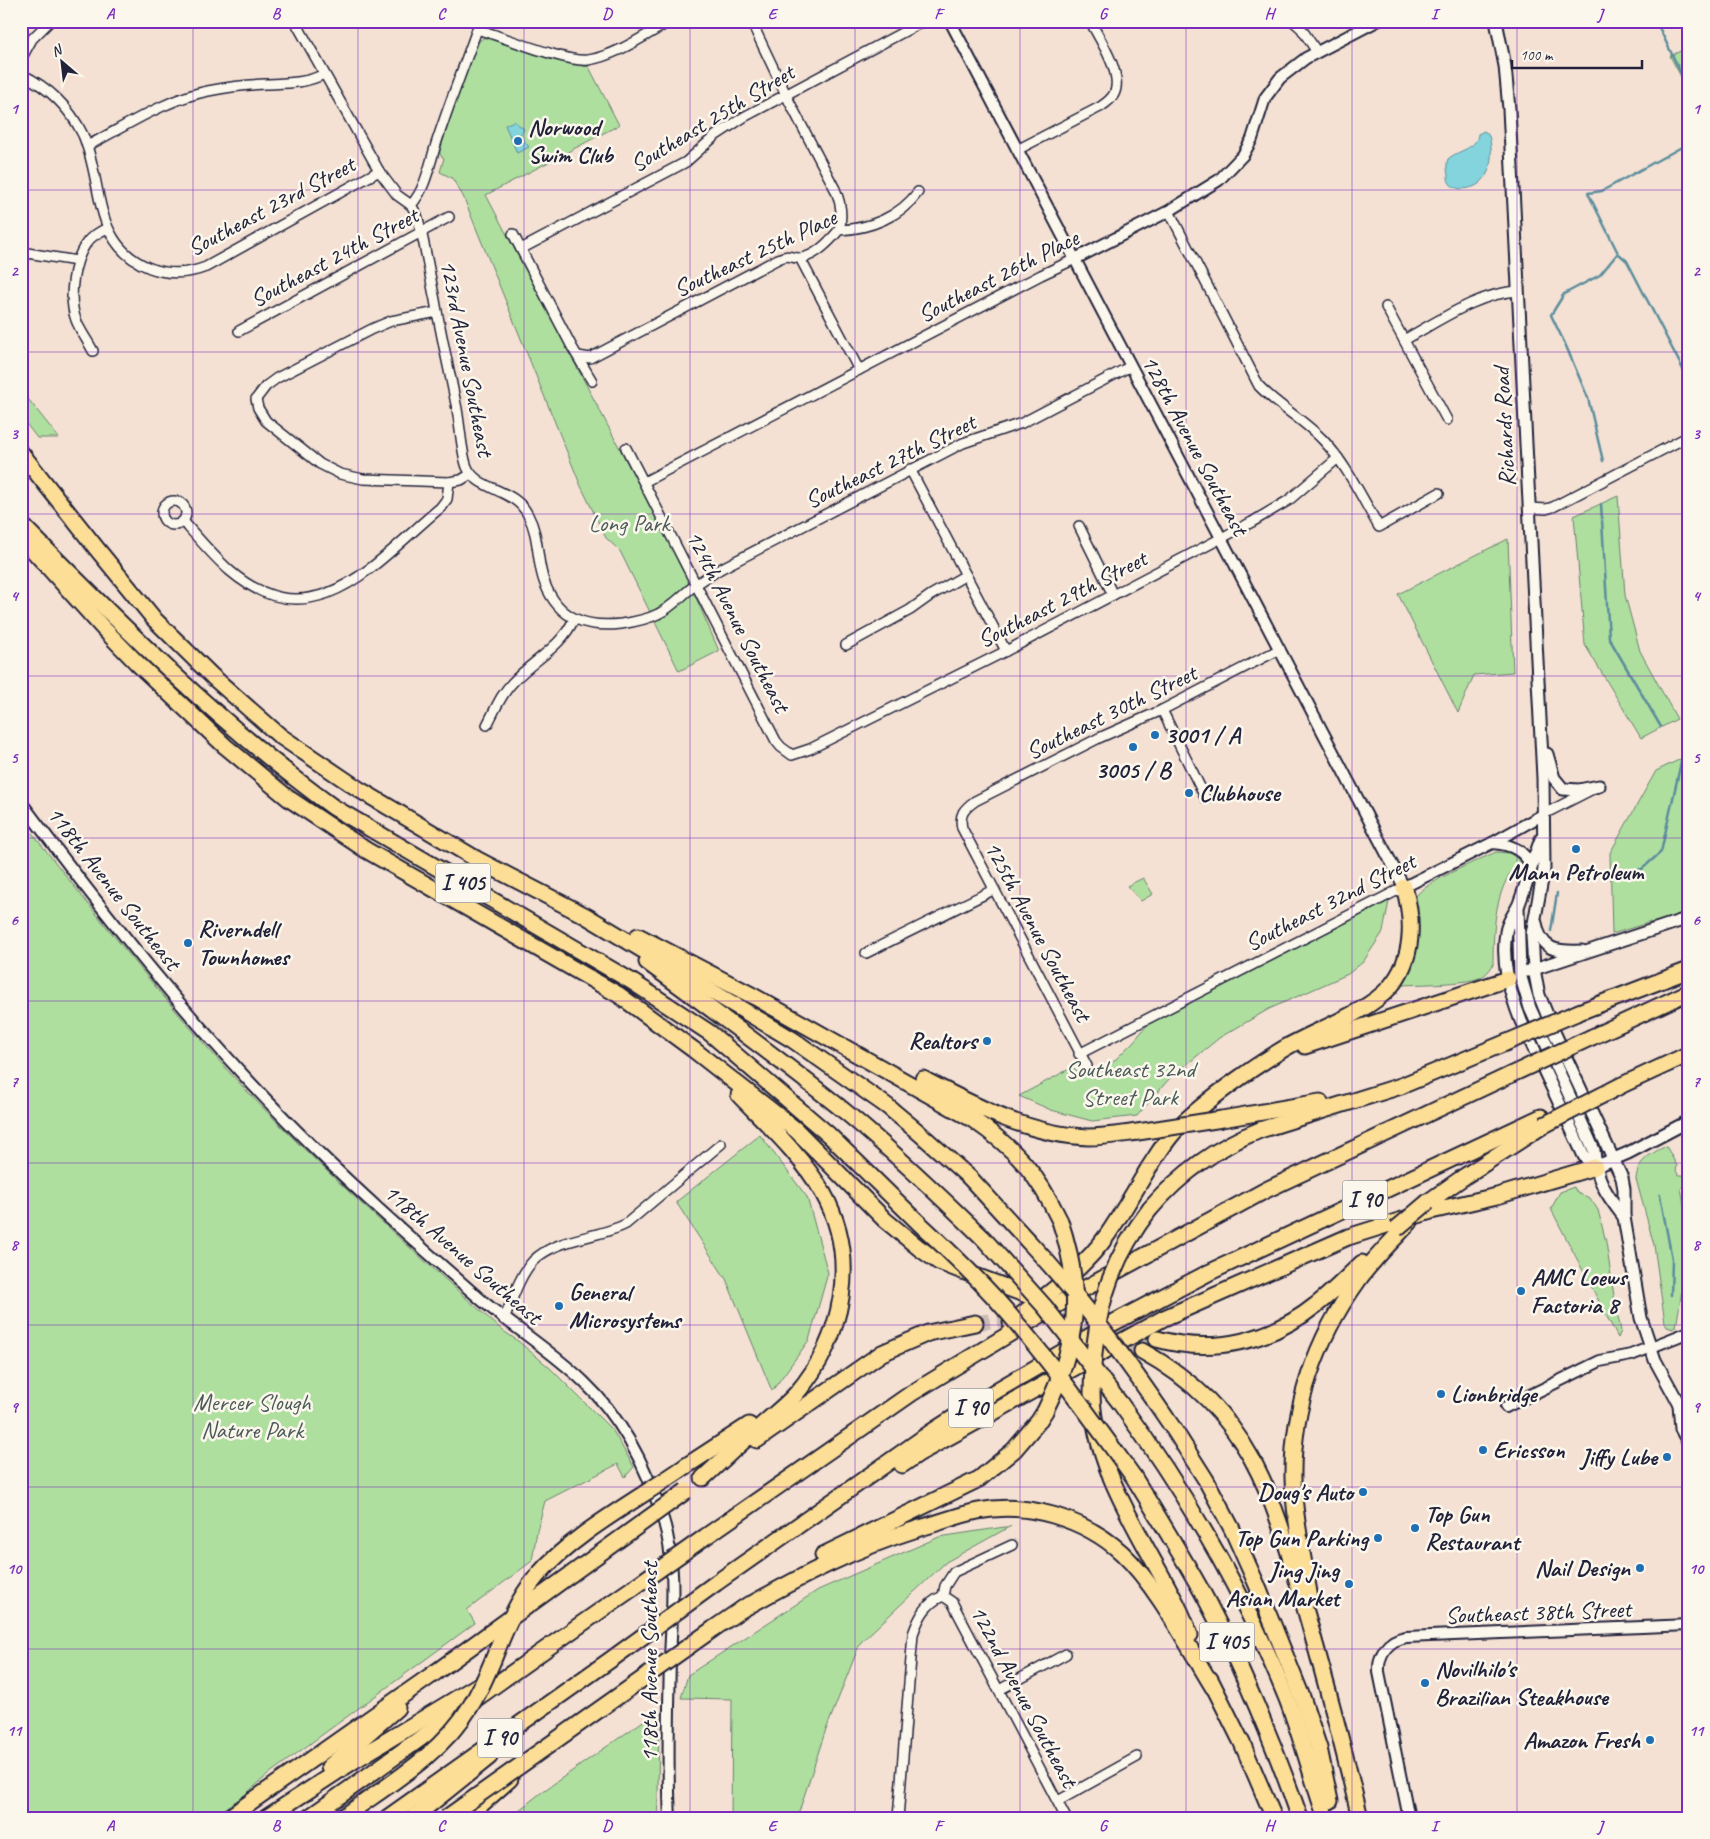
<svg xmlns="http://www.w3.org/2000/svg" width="1710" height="1839" font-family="Caveat,sans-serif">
  <rect width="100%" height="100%" fill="#f4e1d4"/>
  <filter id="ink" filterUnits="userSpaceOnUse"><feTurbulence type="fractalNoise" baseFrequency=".02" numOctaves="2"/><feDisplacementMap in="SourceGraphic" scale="10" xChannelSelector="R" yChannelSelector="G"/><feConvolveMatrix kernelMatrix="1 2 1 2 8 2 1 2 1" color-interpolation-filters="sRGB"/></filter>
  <g filter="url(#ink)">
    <!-- green -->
    <g fill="#aedf9f" stroke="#68806d">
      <path d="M492,37L568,63L589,67L619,125L486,195L684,570L719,651L679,671L620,551L606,538L580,484L463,196L452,178L440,172L444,158L440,155V150L463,79L477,43L483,38Z"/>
      <path d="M1689,47V92L1670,56Z"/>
      <path d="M21,390L59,438H37L21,417Z"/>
      <path d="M1618,496L1625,595L1640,651L1677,719L1641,738L1585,645L1574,516Z"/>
      <path d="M1508,539L1513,672L1474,675L1458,713L1398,594Z"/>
      <path d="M1689,755V912L1653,924L1651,922L1612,934L1610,853L1656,771Z"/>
      <path d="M21,819C89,905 157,992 230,1073C315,1165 409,1247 502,1330L518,1341L550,1368L613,1431L634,1467L625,1477L618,1464L545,1501L537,1531L532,1561L467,1610L475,1623L270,1773L218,1818H21Z"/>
      <path d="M1496,852L1510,853L1519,860V866C1515,869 1510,872 1508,877C1494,902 1493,937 1493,965C1489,971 1486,975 1479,978C1465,984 1420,984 1403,985C1413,965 1420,950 1418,927C1418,918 1413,908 1414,900C1417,885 1481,859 1496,852Z"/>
      <path d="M1143,878L1153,894L1141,901L1127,886Z"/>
      <path d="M1389,901L1383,932L1363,962L1348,974L1269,1009L1219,1038L1169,1079L1137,1116L1092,1121L1051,1110L1019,1096L1073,1067L1081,1075L1089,1077L1104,1071L1134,1041L1149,1023Z"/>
      <path d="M760,1135L807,1197L828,1273L809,1340L772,1391L726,1279L676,1202Z"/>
      <path d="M1666,1146L1677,1166L1676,1171L1679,1175H1683L1688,1184L1681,1188C1691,1235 1684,1280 1676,1327L1673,1329L1667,1327L1665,1323L1654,1245L1636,1179C1638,1159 1651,1154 1666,1146Z"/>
      <path d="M1574,1187L1577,1193L1590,1198L1598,1210L1606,1242L1614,1296L1621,1331L1618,1338L1551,1209L1560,1192Z"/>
      <path d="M1011,1526L946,1562L860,1643L824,1735L797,1818H731L732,1699L681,1698L688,1675L818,1590L939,1537Z"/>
      <path d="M659,1710L658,1796L659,1818H509L542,1792Z"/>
    </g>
    <!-- water -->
    <g fill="#83d4dc" stroke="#5c8d9c">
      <path d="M514,121L524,129L520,135L529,147L517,153L505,125Z"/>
      <path d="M1484,131C1491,135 1490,141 1491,148C1492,159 1490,174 1481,182C1474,189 1455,193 1449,182C1448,180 1448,177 1448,175C1447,169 1446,165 1448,159C1458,150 1477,149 1478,134Z"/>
    </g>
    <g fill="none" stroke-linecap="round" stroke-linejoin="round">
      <!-- stream -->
      <g stroke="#5c8d9c" stroke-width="2.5">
        <path d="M1656,21L1689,90"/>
        <path d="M1619,254L1627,261L1689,381"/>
        <path d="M1603,461L1588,398L1566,346L1551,315L1564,294L1600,275L1618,253L1588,193L1602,191L1689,143"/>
        <path d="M1601,504L1609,638L1661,727"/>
        <path d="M1611,877L1642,869L1661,852L1682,758"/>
        <path d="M1551,931L1557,893"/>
        <path d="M1660,1195L1672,1259L1671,1295"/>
      </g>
      <!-- motorway-tunnel -->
      <g stroke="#cabbb5" stroke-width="15" stroke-dasharray="15 8" stroke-linecap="butt">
        <path d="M1102,1320L1157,1339"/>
        <path d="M975,1323L997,1320L1023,1319"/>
        <path d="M1061,1323L1116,1336L1142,1351"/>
      </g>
      <!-- minor casing -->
      <g stroke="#22223b" stroke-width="12">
        <g id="minor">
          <path d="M295,21L379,171L397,195L411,205L417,215C425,243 429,272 435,300C441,335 449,369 456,404C460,421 461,452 467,467C477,491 515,488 528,515C540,537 536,562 545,584C559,619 586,628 621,624C634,622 646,620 658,614C673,607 683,593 697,584C705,578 714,573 722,568L963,443L1022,423L1131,366"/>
          <path d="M751,21L790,103L835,189C841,203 843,215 839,230"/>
          <path d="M1293,21L1301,28L1317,52"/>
          <path d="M477,29C501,36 567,63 588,60C616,56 647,34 671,21"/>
          <path d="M21,59L32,39L50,21"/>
          <path d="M21,74C48,87 70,108 83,135C104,183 91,245 150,268C169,275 188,274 206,267L379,171"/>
          <path d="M87,146C126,126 166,99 208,91C227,87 246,85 265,84C286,83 305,84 324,74"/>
          <path d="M1017,150L1100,107C1106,103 1111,100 1114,94C1124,75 1099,38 1090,21"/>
          <path d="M411,205C426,189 430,162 437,141C450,101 466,61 480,21"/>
          <path d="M1169,211L1259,386C1278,406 1304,420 1323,440C1347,465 1362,498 1379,527L1439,493"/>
          <path d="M513,234L572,347L592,381"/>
          <path d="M521,249L686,162L715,136L744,117L924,21"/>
          <path d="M21,252L77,261"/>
          <path d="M800,258L859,370"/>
          <path d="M1386,307L1447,420"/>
          <path d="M437,312L391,321L372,329L277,378L266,386L256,399L258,408L266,421L320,464L340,474L363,479L449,482L461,480L471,474"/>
          <path d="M239,331L449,217"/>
          <path d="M1404,340C1439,321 1478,293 1518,291"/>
          <path d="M93,351C88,341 80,331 76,320C68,298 73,260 88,241C93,235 100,232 107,228"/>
          <path d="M578,356L590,358L778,259C791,253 791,259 801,258C816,256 830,241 839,230C869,229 900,217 918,192"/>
          <path d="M626,448L776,741L781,747L792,755L810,749L1006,651L1252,522L1289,500L1338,458"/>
          <path d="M910,469L1006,651"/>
          <path d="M644,482L1041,275L1075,259"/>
          <circle cx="174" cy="513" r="12"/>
          <path d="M1530,508L1546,509L1553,507L1689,436"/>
          <path d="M183,521C198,538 213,556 230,571C315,643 377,560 440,508L447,499L449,482"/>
          <path d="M1079,526L1113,595"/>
          <path d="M846,645L910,610L931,595L966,575"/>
          <path d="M1162,710L1206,799"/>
          <path d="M487,725C495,710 501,694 513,682C534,659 561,648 574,619"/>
          <path d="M1544,814L1591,790"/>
          <path d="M866,953L993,890"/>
          <path d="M1079,1054L1404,887"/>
          <path d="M1087,1066L962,828C959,814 964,809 975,801L1099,738L1162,710L1280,649"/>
          <path d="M504,1320C512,1301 519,1276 533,1261C555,1238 599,1238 626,1224L721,1144"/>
          <path d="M943,1596L952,1602L1066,1818"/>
          <path d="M943,1596L945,1586L954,1572L1012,1545"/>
          <path d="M999,1690L1066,1654"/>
          <path d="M1058,1801L1137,1757"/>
          <path d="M898,1818L913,1634C919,1617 926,1603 943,1596"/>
        </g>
      </g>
      <!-- tertiary casing -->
      <g stroke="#22223b" stroke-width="14">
        <g id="tertiary">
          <path d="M950,21L1404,887L1492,843L1544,814"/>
          <path d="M1075,259L1169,211L1219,180L1243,155L1252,139L1265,98L1280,78L1306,58L1377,21"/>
          <path d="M21,802C104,913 190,1022 287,1121C348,1183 414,1241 479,1298C513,1327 552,1351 584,1382C623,1419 647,1468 663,1519C677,1564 672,1612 670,1658C669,1712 667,1764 670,1818"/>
          <path d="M1492,843C1510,844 1526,850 1531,868"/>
          <path d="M1506,1407L1600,1361L1631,1355L1689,1332"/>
          <path d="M1409,1818L1379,1672C1378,1655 1387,1640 1406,1637L1689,1625"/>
        </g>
      </g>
      <!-- secondary casing -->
      <g stroke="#22223b" stroke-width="15">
        <g id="secondary">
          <path d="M1496,21L1505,66L1509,109L1543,778L1544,869L1532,934L1534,969L1539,995L1555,1034L1622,1178L1624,1189V1217L1641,1318L1655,1360L1679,1404L1689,1415"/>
          <path d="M1547,754L1554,778L1563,789L1579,790L1599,786"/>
          <path d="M1541,839C1533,860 1527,883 1519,904C1515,913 1507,922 1506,932C1501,963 1510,993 1521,1021L1584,1156L1595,1167"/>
          <path d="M1518,908L1520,974L1530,1008L1594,1150C1596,1180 1606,1194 1624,1217"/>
          <path d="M1536,923C1541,951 1557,952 1582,951"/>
          <path d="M1528,971L1689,918"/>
          <path d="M1595,1167L1628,1153L1689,1121"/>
          <path d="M1679,1404L1681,1429L1689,1444"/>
        </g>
      </g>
      <!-- motorway casing -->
      <g stroke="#22223b" stroke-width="19">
        <g id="motorway">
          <path d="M21,453L97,549L155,620L213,677L280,736L360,790L478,860L586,916L793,1040L887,1106L917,1131L970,1178L1028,1241"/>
          <path d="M21,524C120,624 219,724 333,807L631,981L710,1033L829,1135L919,1223"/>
          <path d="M21,537L103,628L137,663L225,746L288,798L366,850L619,995L694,1050L796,1130L885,1220L919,1248L939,1262L957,1269L1027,1295"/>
          <path d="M638,936L755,997L972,1119C1016,1149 1037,1173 1060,1221"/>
          <path d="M647,962C715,1012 783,1061 848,1114C895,1153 939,1195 983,1238"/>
          <path d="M1579,1012L1689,970"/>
          <path d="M1592,1037L1689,992"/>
          <path d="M1305,1046L1508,979"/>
          <path d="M923,1079C975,1106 1029,1135 1088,1137C1105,1137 1122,1134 1138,1132"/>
          <path d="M1622,1085L1689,1054"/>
          <path d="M1222,1119L1320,1102"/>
          <path d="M1150,1209C1180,1174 1217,1147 1260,1130L1401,1086L1505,1043"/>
          <path d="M1422,1209L1428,1202L1465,1176L1544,1125"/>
          <path d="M1011,1323C1045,1296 1083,1270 1108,1234C1122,1213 1135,1191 1148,1169C1156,1157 1164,1143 1174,1132C1202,1103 1250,1069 1285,1048C1316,1030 1367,1013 1390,987C1414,959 1414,921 1404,887"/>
          <path d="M1157,1339C1214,1355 1271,1341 1316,1305C1332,1293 1347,1277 1362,1263"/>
          <path d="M1142,1351C1258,1415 1276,1508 1310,1626C1328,1690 1345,1753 1360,1818"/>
          <path d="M1092,1393C1093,1467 1140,1533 1173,1597C1180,1609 1185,1622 1190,1635"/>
          <path d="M1120,1403C1187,1495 1245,1594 1287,1699C1302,1738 1312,1779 1326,1818"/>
          <path d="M1173,1428L1206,1480L1232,1529L1257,1585L1302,1697L1319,1748L1330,1801"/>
          <path d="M757,1440L882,1353L928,1333L975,1323"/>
          <path d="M902,1465L918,1454L1164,1318L1348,1237L1431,1211L1497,1196L1595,1167"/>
          <path d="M686,1466L749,1425"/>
          <path d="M1133,1476C1158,1517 1184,1558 1207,1601C1243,1670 1274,1744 1300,1818"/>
          <path d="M703,1478C722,1460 742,1442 762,1425C773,1415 786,1405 796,1394C843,1339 860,1259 823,1193C802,1156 768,1125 739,1095"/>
          <path d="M705,1537L912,1393L1080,1291L1266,1190L1510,1075"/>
          <path d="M823,1555L979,1479L1014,1450L1038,1422L1045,1411"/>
          <path d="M716,1583L933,1431L999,1389L1111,1324L1208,1273L1541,1117"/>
          <path d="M1310,1599C1304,1560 1294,1518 1293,1478C1292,1408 1316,1339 1357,1282C1372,1260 1392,1241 1410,1222"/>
          <path d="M741,1610C801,1576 853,1549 920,1528C939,1523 958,1515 978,1511C1027,1501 1085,1519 1122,1553C1158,1587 1187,1645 1213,1687"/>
          <path d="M713,1629L748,1605"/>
          <path d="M1210,1679L1242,1743L1274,1818"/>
          <path d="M329,1767L397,1708"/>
          <path d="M228,1818L436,1672"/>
          <path d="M266,1818L355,1760L482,1683"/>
          <path d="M308,1818C417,1742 524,1663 633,1588"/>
          <path d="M387,1818L613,1658"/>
          <path d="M413,1818L489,1757"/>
          <path d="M466,1818L510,1779"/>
        </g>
      </g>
      <!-- minor -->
      <use href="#minor" stroke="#fbf7ec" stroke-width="9"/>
      <!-- tertiary -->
      <use href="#tertiary" stroke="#fbf7ec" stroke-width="10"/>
      <!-- secondary -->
      <use href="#secondary" stroke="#fbf7ec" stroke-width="11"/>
      <!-- motorway -->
      <use href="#motorway" stroke="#fcde96" stroke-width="15"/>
      <!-- motorway-bridge casing -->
      <g stroke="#22223b" stroke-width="19" stroke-linecap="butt">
        <g id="motorway-bridge">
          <path d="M1505,1043L1579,1012"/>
          <path d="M1510,1075L1592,1037"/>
          <path d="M1544,1125L1622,1085"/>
          <path d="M1138,1132L1222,1119"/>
          <path d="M919,1223C945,1247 971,1272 995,1298C1045,1354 1089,1415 1133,1476"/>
          <path d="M1396,1229L1428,1202"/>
          <path d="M983,1238L1045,1307L1120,1403"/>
          <path d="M1028,1241C1082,1298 1129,1363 1173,1428"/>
          <path d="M1092,1393C1093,1322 1105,1267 1150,1209"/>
          <path d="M1045,1411C1078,1344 1084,1293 1060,1221"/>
          <path d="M633,1588L705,1537"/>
          <path d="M613,1658L716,1583"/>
          <path d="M436,1672L686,1491"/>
          <path d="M342,1818C386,1786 441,1755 470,1707C497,1664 503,1617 537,1576C574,1533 639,1499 686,1466"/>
          <path d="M446,1818L713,1629"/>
        </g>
      </g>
      <!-- motorway-bridge -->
      <use href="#motorway-bridge" stroke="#fcde96" stroke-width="15"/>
    </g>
  </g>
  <!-- grid -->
  <path fill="none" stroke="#7b2cbf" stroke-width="1" stroke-opacity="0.55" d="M193,21V1818M358,21V1818M524,21V1818M690,21V1818M855,21V1818M1020,21V1818M1186,21V1818M1352,21V1818M1517,21V1818M21,190H1689M21,352H1689M21,514H1689M21,676H1689M21,838H1689M21,1001H1689M21,1163H1689M21,1325H1689M21,1487H1689M21,1649H1689"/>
  <!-- markers -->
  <g fill="#1f6fb2" stroke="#fbf7ec" stroke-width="2">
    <circle cx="518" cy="141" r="5"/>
    <circle cx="1155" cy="735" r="5"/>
    <circle cx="1133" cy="747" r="5"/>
    <circle cx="1189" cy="793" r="5"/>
    <circle cx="1576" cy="849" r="5"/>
    <circle cx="188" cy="943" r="5"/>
    <circle cx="987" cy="1041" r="5"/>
    <circle cx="1521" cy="1291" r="5"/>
    <circle cx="559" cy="1306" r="5"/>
    <circle cx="1441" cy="1394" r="5"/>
    <circle cx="1483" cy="1450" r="5"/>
    <circle cx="1667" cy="1457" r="5"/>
    <circle cx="1363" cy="1492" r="5"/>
    <circle cx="1415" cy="1528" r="5"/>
    <circle cx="1378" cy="1538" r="5"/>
    <circle cx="1640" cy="1568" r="5"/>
    <circle cx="1349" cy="1584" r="5"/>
    <circle cx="1425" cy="1683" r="5"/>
    <circle cx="1650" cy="1740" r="5"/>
  </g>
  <g text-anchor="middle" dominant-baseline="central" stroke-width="5" stroke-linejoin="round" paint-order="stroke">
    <!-- shield labels -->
    <g fill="#fbf7ec" stroke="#636270" stroke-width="1">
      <rect x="435.5" y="863.5" width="55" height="39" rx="4"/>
      <rect x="1342.5" y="1180.5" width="45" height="39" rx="4"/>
      <rect x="948.5" y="1388.5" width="45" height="39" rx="4"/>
      <rect x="1199.5" y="1622.5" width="55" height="39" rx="4"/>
      <rect x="477.5" y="1718.5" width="45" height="39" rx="4"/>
    </g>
    <g font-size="22" font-weight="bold" fill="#22223b">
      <text x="463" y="883">I 405</text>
      <text x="1365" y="1200">I 90</text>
      <text x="971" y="1408">I 90</text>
      <text x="1227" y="1642">I 405</text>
      <text x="500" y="1738">I 90</text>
    </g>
    <!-- street labels -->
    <g font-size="24" fill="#22223b" stroke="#fbf7ec">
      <text transform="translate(712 118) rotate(-31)">Southeast 25th Street</text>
      <text transform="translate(271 206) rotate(-28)">Southeast 23rd Street</text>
      <text transform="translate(755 253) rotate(-25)">Southeast 25th Place</text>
      <text transform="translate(334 257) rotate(-28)">Southeast 24th Street</text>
      <text transform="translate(998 276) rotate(-27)">Southeast 26th Place</text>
      <text transform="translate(467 358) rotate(79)">123rd Avenue Southeast</text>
      <text transform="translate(1504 427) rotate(-93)">Richards Road</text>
      <text transform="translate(1195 445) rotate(62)">128th Avenue Southeast</text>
      <text transform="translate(890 461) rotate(-26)">Southeast 27th Street</text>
      <text transform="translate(1062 599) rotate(-27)">Southeast 29th Street</text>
      <text transform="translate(738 621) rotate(63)">124th Avenue Southeast</text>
      <text transform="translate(1111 712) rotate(-26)">Southeast 30th Street</text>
      <text transform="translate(114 888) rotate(52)">118th Avenue Southeast</text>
      <text transform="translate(1330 902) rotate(-27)">Southeast 32nd Street</text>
      <text transform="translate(1038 931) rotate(62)">125th Avenue Southeast</text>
      <text transform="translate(463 1254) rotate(41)">118th Avenue Southeast</text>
      <text transform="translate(1538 1612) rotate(-2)">Southeast 38th Street</text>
      <text transform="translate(649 1662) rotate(-90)">118th Avenue Southeast</text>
      <text transform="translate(1024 1696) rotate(62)">122nd Avenue Southeast</text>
    </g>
    <!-- poi labels -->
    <g font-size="24" font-weight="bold" fill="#22223b" stroke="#fbf7ec" text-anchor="start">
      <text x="528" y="127">Norwood<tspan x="528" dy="28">Swim Club</tspan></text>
      <text x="1165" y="735">3001 / A</text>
      <text x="1133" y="770" text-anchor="middle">3005 / B</text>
      <text x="1199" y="793">Clubhouse</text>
      <text x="1576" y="872" text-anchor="middle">Mann Petroleum</text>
      <text x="198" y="929">Riverndell<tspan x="198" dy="28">Townhomes</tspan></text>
      <text x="977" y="1041" text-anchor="end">Realtors</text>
      <text x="1531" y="1277">AMC Loews<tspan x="1531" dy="28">Factoria 8</tspan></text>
      <text x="569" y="1292">General<tspan x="569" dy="28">Microsystems</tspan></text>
      <text x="1451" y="1394">Lionbridge</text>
      <text x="1493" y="1450">Ericsson</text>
      <text x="1657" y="1457" text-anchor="end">Jiffy Lube</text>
      <text x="1353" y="1492" text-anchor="end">Doug's Auto</text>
      <text x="1425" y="1514">Top Gun<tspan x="1425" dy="28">Restaurant</tspan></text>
      <text x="1368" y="1538" text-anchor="end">Top Gun Parking</text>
      <text x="1630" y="1568" text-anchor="end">Nail Design</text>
      <text x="1339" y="1570" text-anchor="end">Jing Jing<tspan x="1339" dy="28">Asian Market</tspan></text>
      <text x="1435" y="1669">Novilhilo's<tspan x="1435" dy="28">Brazilian Steakhouse</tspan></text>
      <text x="1640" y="1740" text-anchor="end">Amazon Fresh</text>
    </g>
    <!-- park labels -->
    <g font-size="24" fill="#4c5b59" stroke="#fbf7ec">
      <text x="629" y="523">Long Park</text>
      <text x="1130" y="1069">Southeast 32nd<tspan x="1130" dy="28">Street Park</tspan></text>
      <text x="252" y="1402">Mercer Slough<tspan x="252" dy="28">Nature Park</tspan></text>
    </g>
  </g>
  <!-- margin -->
  <rect width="1710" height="1839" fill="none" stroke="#fbf7ec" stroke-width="55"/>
  <!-- north arrow -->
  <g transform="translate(62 62) rotate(332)" stroke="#fbf7ec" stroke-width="4" paint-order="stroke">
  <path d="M0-4L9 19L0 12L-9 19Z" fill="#22223b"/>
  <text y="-8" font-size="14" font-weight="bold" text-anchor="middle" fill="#22223b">N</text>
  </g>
  <!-- scale -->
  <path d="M1512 60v8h130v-8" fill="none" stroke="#22223b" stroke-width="2.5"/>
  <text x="1520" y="60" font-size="15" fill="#22223b" stroke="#fbf7ec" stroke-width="4" paint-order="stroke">100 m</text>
  <rect x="28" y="28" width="1654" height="1784" fill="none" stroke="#7b2cbf" stroke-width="2"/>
  <g font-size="16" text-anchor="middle" font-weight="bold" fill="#7b2cbf">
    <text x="110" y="19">A</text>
    <text x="276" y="19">B</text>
    <text x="441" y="19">C</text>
    <text x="607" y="19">D</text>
    <text x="772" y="19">E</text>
    <text x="938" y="19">F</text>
    <text x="1103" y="19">G</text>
    <text x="1269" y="19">H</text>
    <text x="1434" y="19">I</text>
    <text x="1600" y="19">J</text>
    <text x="14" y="114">1</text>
    <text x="1696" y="114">1</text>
    <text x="14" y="276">2</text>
    <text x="1696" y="276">2</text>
    <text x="14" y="439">3</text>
    <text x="1696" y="439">3</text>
    <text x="14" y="601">4</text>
    <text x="1696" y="601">4</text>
    <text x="14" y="763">5</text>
    <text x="1696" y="763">5</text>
    <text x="14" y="925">6</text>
    <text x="1696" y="925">6</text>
    <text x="14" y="1087">7</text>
    <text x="1696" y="1087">7</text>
    <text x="14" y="1250">8</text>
    <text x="1696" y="1250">8</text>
    <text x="14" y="1412">9</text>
    <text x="1696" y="1412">9</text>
    <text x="14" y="1574">10</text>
    <text x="1696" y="1574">10</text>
    <text x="14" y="1736">11</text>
    <text x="1696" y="1736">11</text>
    <text x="110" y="1831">A</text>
    <text x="276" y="1831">B</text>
    <text x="441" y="1831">C</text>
    <text x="607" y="1831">D</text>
    <text x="772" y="1831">E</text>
    <text x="938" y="1831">F</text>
    <text x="1103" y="1831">G</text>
    <text x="1269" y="1831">H</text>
    <text x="1434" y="1831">I</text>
    <text x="1600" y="1831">J</text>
  </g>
</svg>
